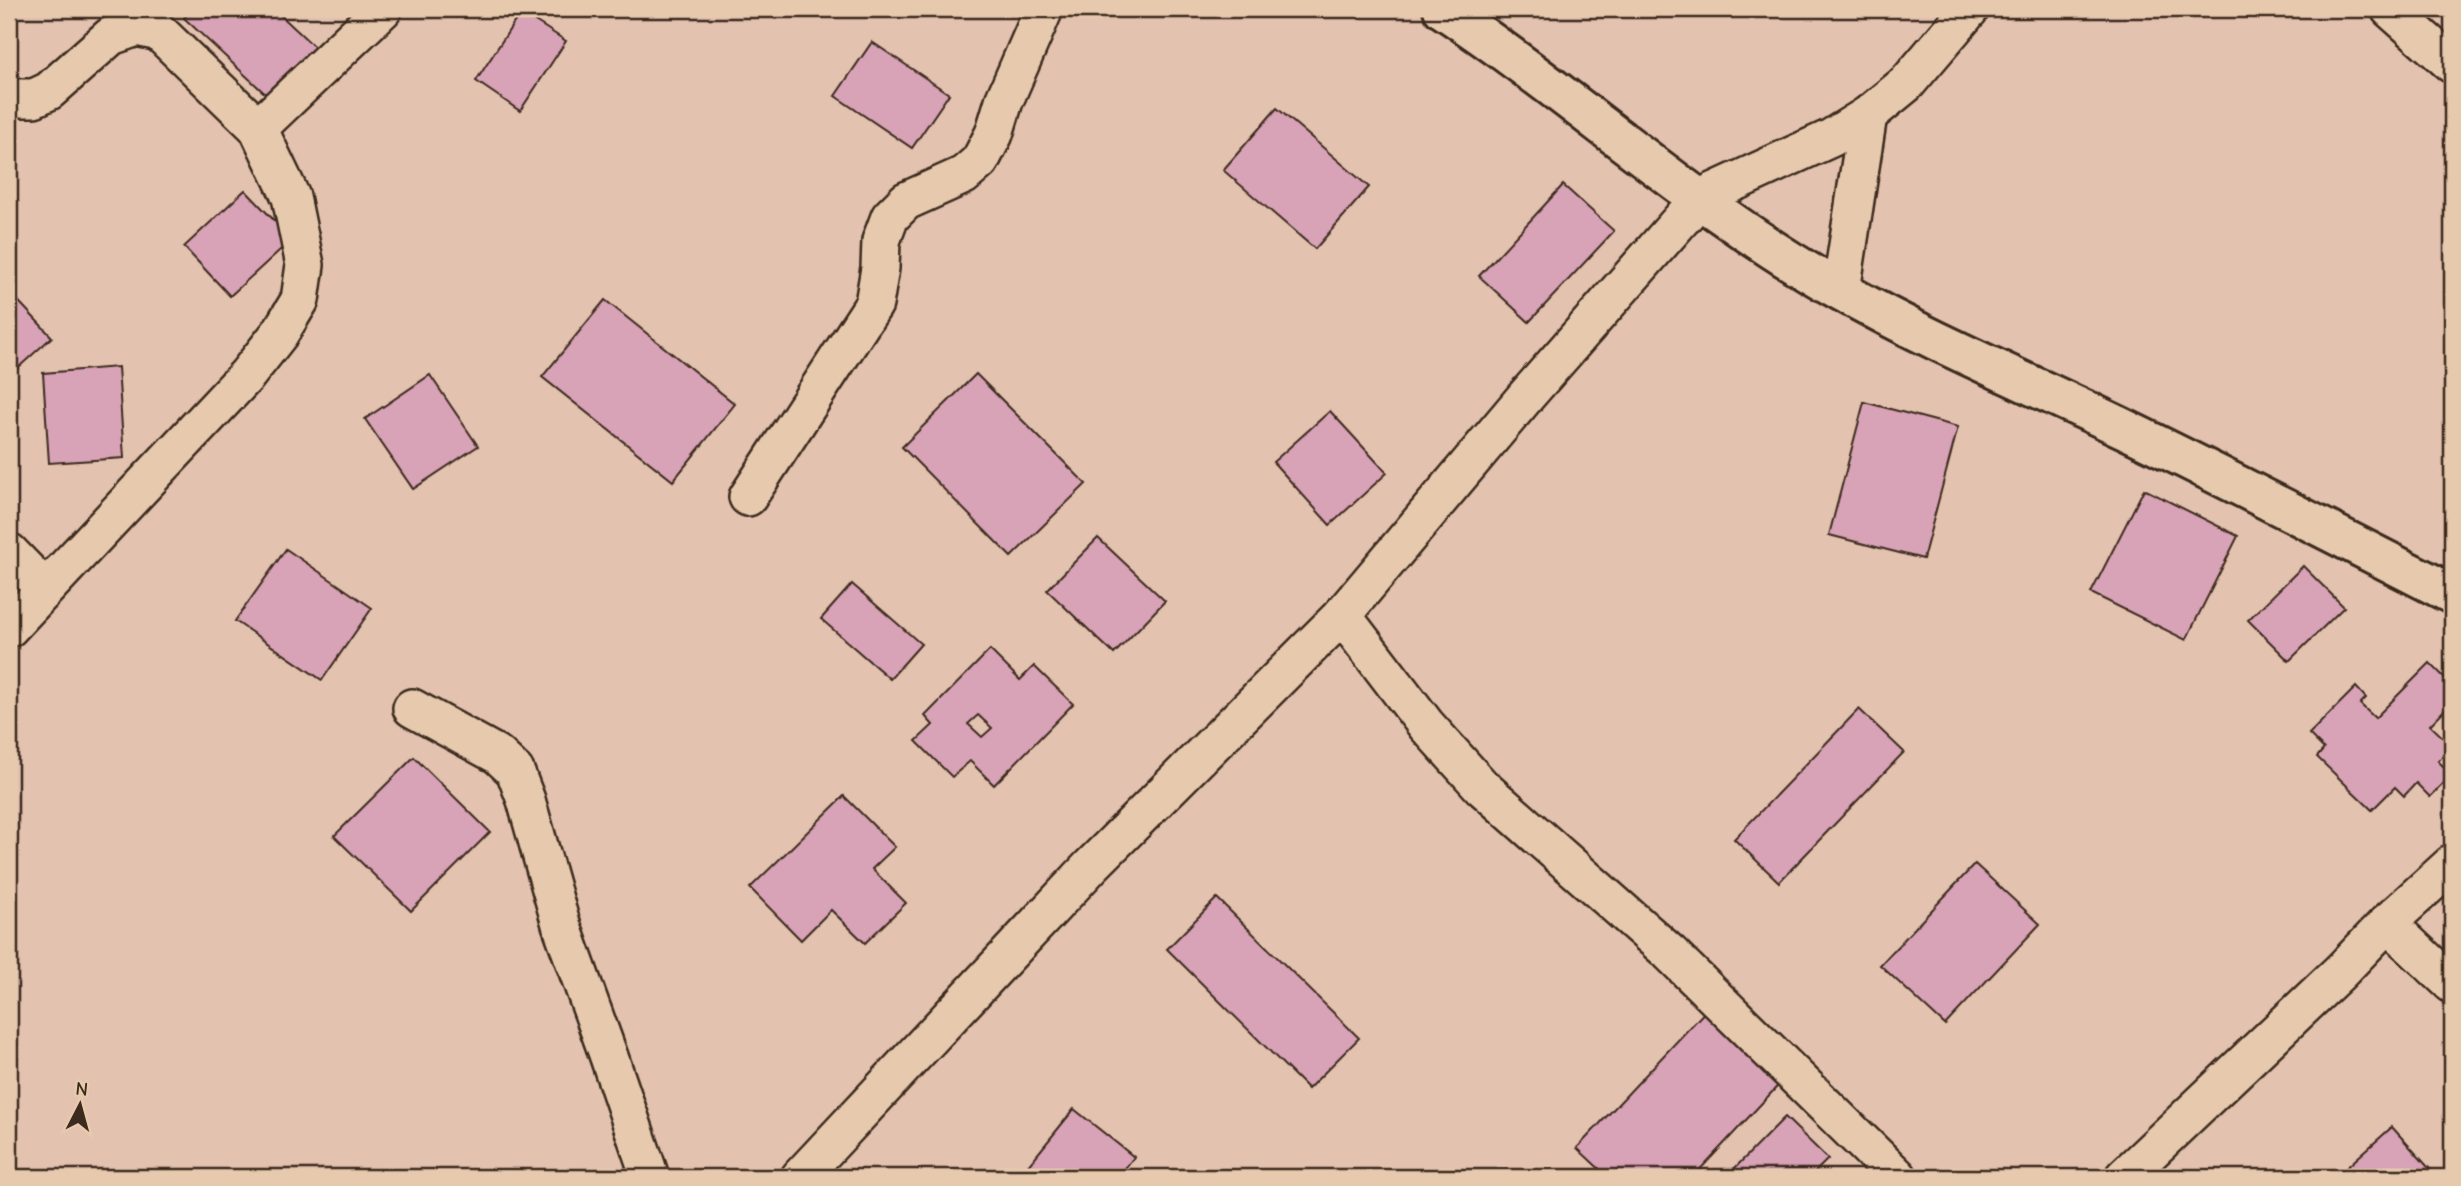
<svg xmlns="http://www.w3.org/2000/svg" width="2461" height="1186" font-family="'Comic Neue',sans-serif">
  <rect width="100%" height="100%" fill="#e4c2b0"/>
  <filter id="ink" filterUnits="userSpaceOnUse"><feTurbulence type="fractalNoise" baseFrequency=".0143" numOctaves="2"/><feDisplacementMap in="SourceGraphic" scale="14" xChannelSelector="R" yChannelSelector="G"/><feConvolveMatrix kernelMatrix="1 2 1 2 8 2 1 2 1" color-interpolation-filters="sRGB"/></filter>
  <g filter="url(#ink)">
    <!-- building -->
    <g fill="#d8a2b7" stroke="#3b2a1e" stroke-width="2" fill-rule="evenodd">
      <path d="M192,9H274L319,51L272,100L184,18Z"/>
      <path d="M521,12L566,41L520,111L476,81Z"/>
      <path d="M872,42L949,94L912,148L835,96Z"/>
      <path d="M1277,108L1369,187L1315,249L1223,170Z"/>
      <path d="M1563,185L1614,231L1529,322L1479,276Z"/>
      <path d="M245,190L292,239L230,296L184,247Z"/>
      <path d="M9,291L52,337L9,376Z"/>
      <path d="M605,300L735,404L673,481L542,377Z"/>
      <path d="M118,367L124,458L49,463L43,373Z"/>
      <path d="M976,374L1086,484L1011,557L902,447Z"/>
      <path d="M430,375L478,446L413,489L365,419Z"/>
      <path d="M1864,402L1958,427L1923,559L1829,535Z"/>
      <path d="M1330,411L1387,473L1330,525L1273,462Z"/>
      <path d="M2144,489L2238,536L2186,640L2091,593Z"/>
      <path d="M1098,538L1165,601L1114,654L1047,590Z"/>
      <path d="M286,549L372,608L322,680L235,621Z"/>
      <path d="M2303,566L2344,607L2289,661L2248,620Z"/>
      <path d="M852,584L921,644L890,679L821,619Z"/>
      <path d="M990,650L1020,680L1034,666L1073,704L994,785L970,761L952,777L916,741L933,725L925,716ZM978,715L992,728L982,737L968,724Z"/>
      <path d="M2430,663L2452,685V702L2430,725L2452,746L2438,761L2452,775L2430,797L2416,783L2404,796L2395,787L2372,810L2317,757L2324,749L2309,734L2356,687L2366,698L2360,704L2375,718Z"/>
      <path d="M1859,709L1904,752L1779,882L1734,839Z"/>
      <path d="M414,757L490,832L411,911L334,836Z"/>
      <path d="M844,796L895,847L872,869L906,903L865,943L831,910L801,940L750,888Z"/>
      <path d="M1975,864L2040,924L1945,1025L1880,965Z"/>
      <path d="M1217,898L1359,1038L1308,1089L1167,949Z"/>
      <path d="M1711,1005L1787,1076L1693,1177H1608L1577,1148Z"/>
      <path d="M1074,1109L1134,1157L1118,1177H1019Z"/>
      <path d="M1785,1117L1828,1159L1810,1177H1726Z"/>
      <path d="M2392,1127L2437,1177H2336Z"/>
    </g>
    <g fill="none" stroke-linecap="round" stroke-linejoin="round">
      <!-- minor casing -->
      <g stroke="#3b2a1e" stroke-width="42">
        <g id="minor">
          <path d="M2390,9L2452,64"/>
          <path d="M9,98H34L49,91L111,36L137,27L159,32L258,128L291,197L305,265L300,300L280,333L247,375L9,628"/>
          <path d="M258,128L383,9"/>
          <path d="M1841,291L1868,115"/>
          <path d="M748,497L874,304L880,268L881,241L890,217L906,201L964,175L980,161L994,134L1004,101L1044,9"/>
          <path d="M9,552L45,589"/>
          <path d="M1342,615L1426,725L1482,787L1670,953L1898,1177"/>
          <path d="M412,708L498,755L515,771L526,800L561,924L608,1054L650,1177"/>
          <path d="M2387,923L2452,984"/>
          <path d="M800,1177L1091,866L1342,615L1527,395L1700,198L1831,138L1868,115L1907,83L1970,9"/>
          <path d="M2124,1177L2341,971L2387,923L2452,864"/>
        </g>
      </g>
      <!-- tertiary casing -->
      <g stroke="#3b2a1e" stroke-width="44">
        <path id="tertiary" d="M1443,9C1578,99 1699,212 1841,291C1933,343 2032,384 2127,430C2236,483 2344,539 2452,594"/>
      </g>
      <!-- minor -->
      <use href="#minor" stroke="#e7caae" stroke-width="37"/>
      <!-- tertiary -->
      <use href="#tertiary" stroke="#e7caae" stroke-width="38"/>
    </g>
  </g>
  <!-- margin -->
  <rect width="2461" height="1186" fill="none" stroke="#e7caae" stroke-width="35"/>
  <rect x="18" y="18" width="2426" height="1151" fill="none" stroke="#3b2a1e" stroke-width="2.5" filter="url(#ink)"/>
  <!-- north arrow -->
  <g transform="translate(80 1105) rotate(6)" stroke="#e7caae" stroke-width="5" paint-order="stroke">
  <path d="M0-5L12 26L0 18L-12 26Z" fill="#3b2a1e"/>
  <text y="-10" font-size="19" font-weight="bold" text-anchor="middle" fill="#3b2a1e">N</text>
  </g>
</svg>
